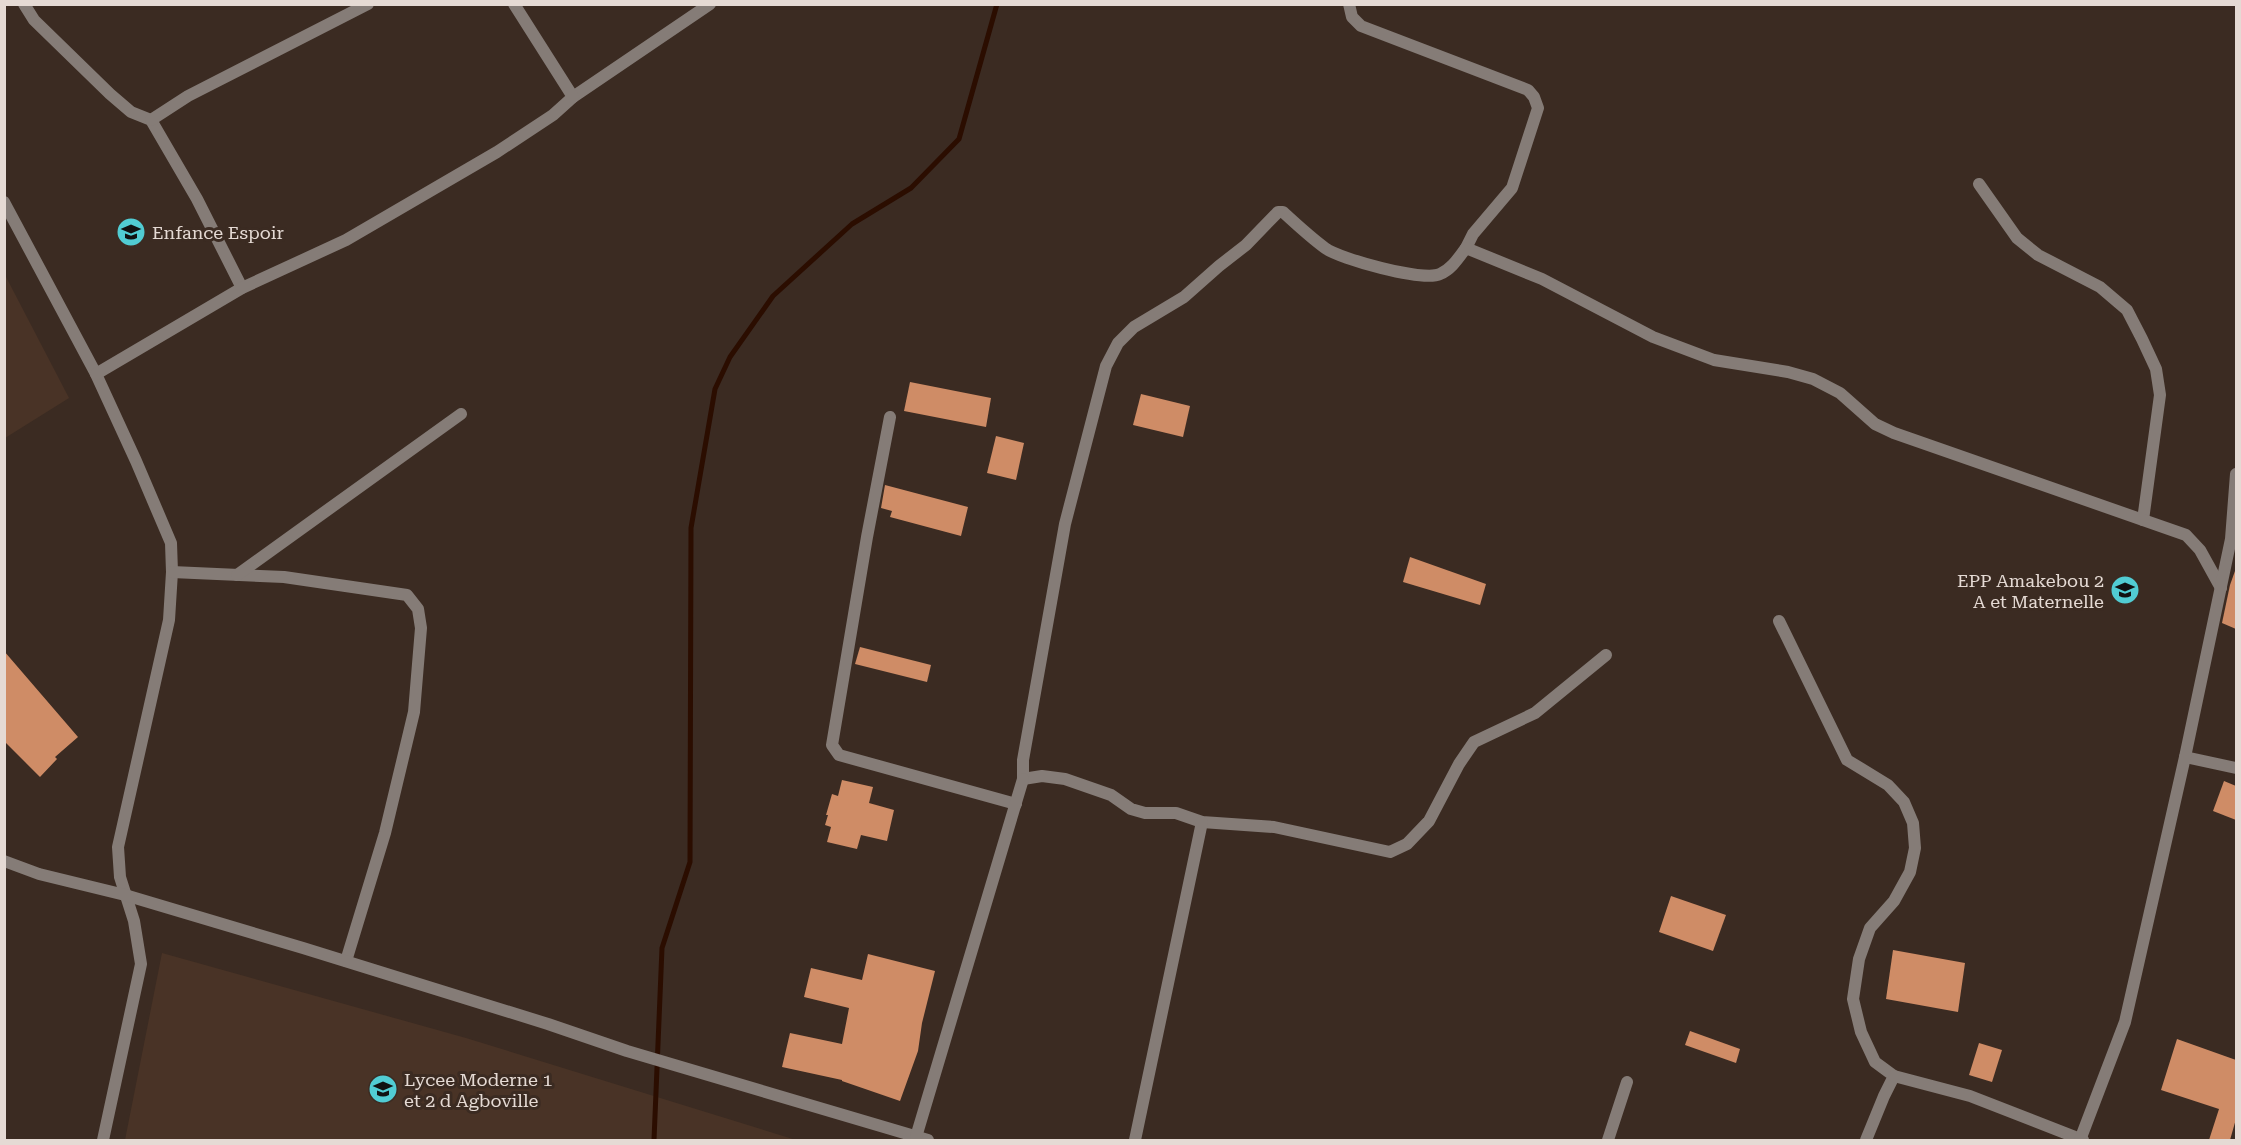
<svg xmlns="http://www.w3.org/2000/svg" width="2241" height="1145" font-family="'Roboto Serif',serif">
  <rect width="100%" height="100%" fill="#3b2b22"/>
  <!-- built -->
  <g fill="#493326">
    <path d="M5,275L69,398L5,438H4Z"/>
    <path d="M162,953L466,1038L796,1140H125Z"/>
  </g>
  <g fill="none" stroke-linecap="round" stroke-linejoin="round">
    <!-- stream -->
    <path stroke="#2b0d00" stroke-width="5" d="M654,1140L662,948L690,862L691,528L715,389L730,357L773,296L852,224L911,188L959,139L997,4"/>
  </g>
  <!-- building -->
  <g fill="#cf8c66">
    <path d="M910,382L991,398L986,427L904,411Z"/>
    <path d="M1141,394L1190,406L1183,437L1133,425Z"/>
    <path d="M996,436L1024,443L1016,480L987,473Z"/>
    <path d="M885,485L968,507L961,536L890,517L892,511L881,508Z"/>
    <path d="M1410,557L1486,584L1480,605L1403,582Z"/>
    <path d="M2235,571H2236V629L2222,623L2230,585Z"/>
    <path d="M860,647L931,665L927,682L855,664Z"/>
    <path d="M4,651L78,737L55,757L57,759L40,777L4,741Z"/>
    <path d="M842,780L873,787L869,803L894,810L887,841L861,835L857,849L827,842L831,827L825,825L828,815H826L832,794L838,796Z"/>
    <path d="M2224,781L2236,786V820L2213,811Z"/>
    <path d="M1671,896L1726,915L1713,951L1659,932Z"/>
    <path d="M1893,950L1965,963L1958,1012L1886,999Z"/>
    <path d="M868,954L935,971L922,1023L918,1051L900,1101L842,1081V1080L782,1067L790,1033L842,1044L849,1008L804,997L811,968L862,980Z"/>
    <path d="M1690,1031L1740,1049L1736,1063L1685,1045Z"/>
    <path d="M2177,1039L2236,1060V1119L2230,1140H2209L2219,1109L2161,1090Z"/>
    <path d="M1979,1043L2002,1050L1992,1082L1969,1075Z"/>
  </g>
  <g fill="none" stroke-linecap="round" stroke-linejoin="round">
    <!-- street -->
    <g stroke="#857c77" stroke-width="12">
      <path d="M24,4L34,20L110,94L131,112L151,120L197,199L242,288"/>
      <path d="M1349,4L1352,17L1361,26L1528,90L1534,97L1538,108L1512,188L1473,234L1466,248"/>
      <path d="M573,97L710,4"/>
      <path d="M151,120L188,96L368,4"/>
      <path d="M1979,184L2017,238L2038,255L2100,287L2127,310L2142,339L2156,369L2160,395L2143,520"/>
      <path d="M4,202L96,374L136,461L171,543L172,572L169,620L118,847L120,877L134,921L141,964L103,1140"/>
      <path d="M96,374L242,288L346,240L497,152L553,115L573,97L514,4"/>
      <path d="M890,417L867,537L832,745L839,755L1016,804"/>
      <path d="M172,572L284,577L407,595L418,609L421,628L414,712L385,833L346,961"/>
      <path d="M237,575L461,414"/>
      <path d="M1779,621L1847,760L1888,785L1904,802L1913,823L1915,848L1910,872L1894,901L1870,928L1859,959L1853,999L1861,1032L1875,1062L1894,1076L1884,1096L1866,1140"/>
      <path d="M1606,655L1535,713L1474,742L1459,764L1429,821L1407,844L1390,852L1274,827L1202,822L1176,813H1145L1131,809L1111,795L1065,779L1042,776L1023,779V760L1065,524L1106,366L1118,343L1134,327L1184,297L1219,266L1246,245L1278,212H1283C1296,224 1310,237 1325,248C1340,259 1423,282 1440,274C1452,269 1459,257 1466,248L1542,279L1653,337L1714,360L1788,372L1813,379L1840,393L1875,424L1894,433L2186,535L2200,550L2221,588"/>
      <path d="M2185,757L2236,768"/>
      <path d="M4,861L39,874L125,895L303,948L548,1024L627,1051L928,1140"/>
      <path d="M1894,1076L1970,1096L2083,1140"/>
      <path d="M916,1137L1023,779"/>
      <path d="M1135,1140L1202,822"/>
      <path d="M1608,1140L1627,1082"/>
      <path d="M2080,1140L2125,1022L2185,757L2231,539L2236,474"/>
    </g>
  </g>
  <!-- icons -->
  <defs>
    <g id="school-disc" transform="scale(1.5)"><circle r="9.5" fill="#51ccd3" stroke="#3b2b22"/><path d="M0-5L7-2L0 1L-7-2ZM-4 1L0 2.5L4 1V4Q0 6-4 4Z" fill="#111"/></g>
  </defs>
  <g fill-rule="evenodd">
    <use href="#school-disc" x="131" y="232"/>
    <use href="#school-disc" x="2125" y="590"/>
    <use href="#school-disc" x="383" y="1089"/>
  </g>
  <g text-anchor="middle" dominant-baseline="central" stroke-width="6" stroke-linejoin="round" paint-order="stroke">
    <!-- poi labels -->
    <g font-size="18" fill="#e5dad4" stroke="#3b2b22" text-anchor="start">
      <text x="152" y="232">Enfance Espoir</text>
      <text x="2104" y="580" text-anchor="end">EPP Amakebou 2<tspan x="2104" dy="21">A et Maternelle</tspan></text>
      <text x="404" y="1079">Lycee Moderne 1<tspan x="404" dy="21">et 2 d Agboville</tspan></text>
    </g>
  </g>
  <!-- border -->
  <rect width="2241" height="1145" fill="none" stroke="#e5dad4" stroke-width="12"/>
</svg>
